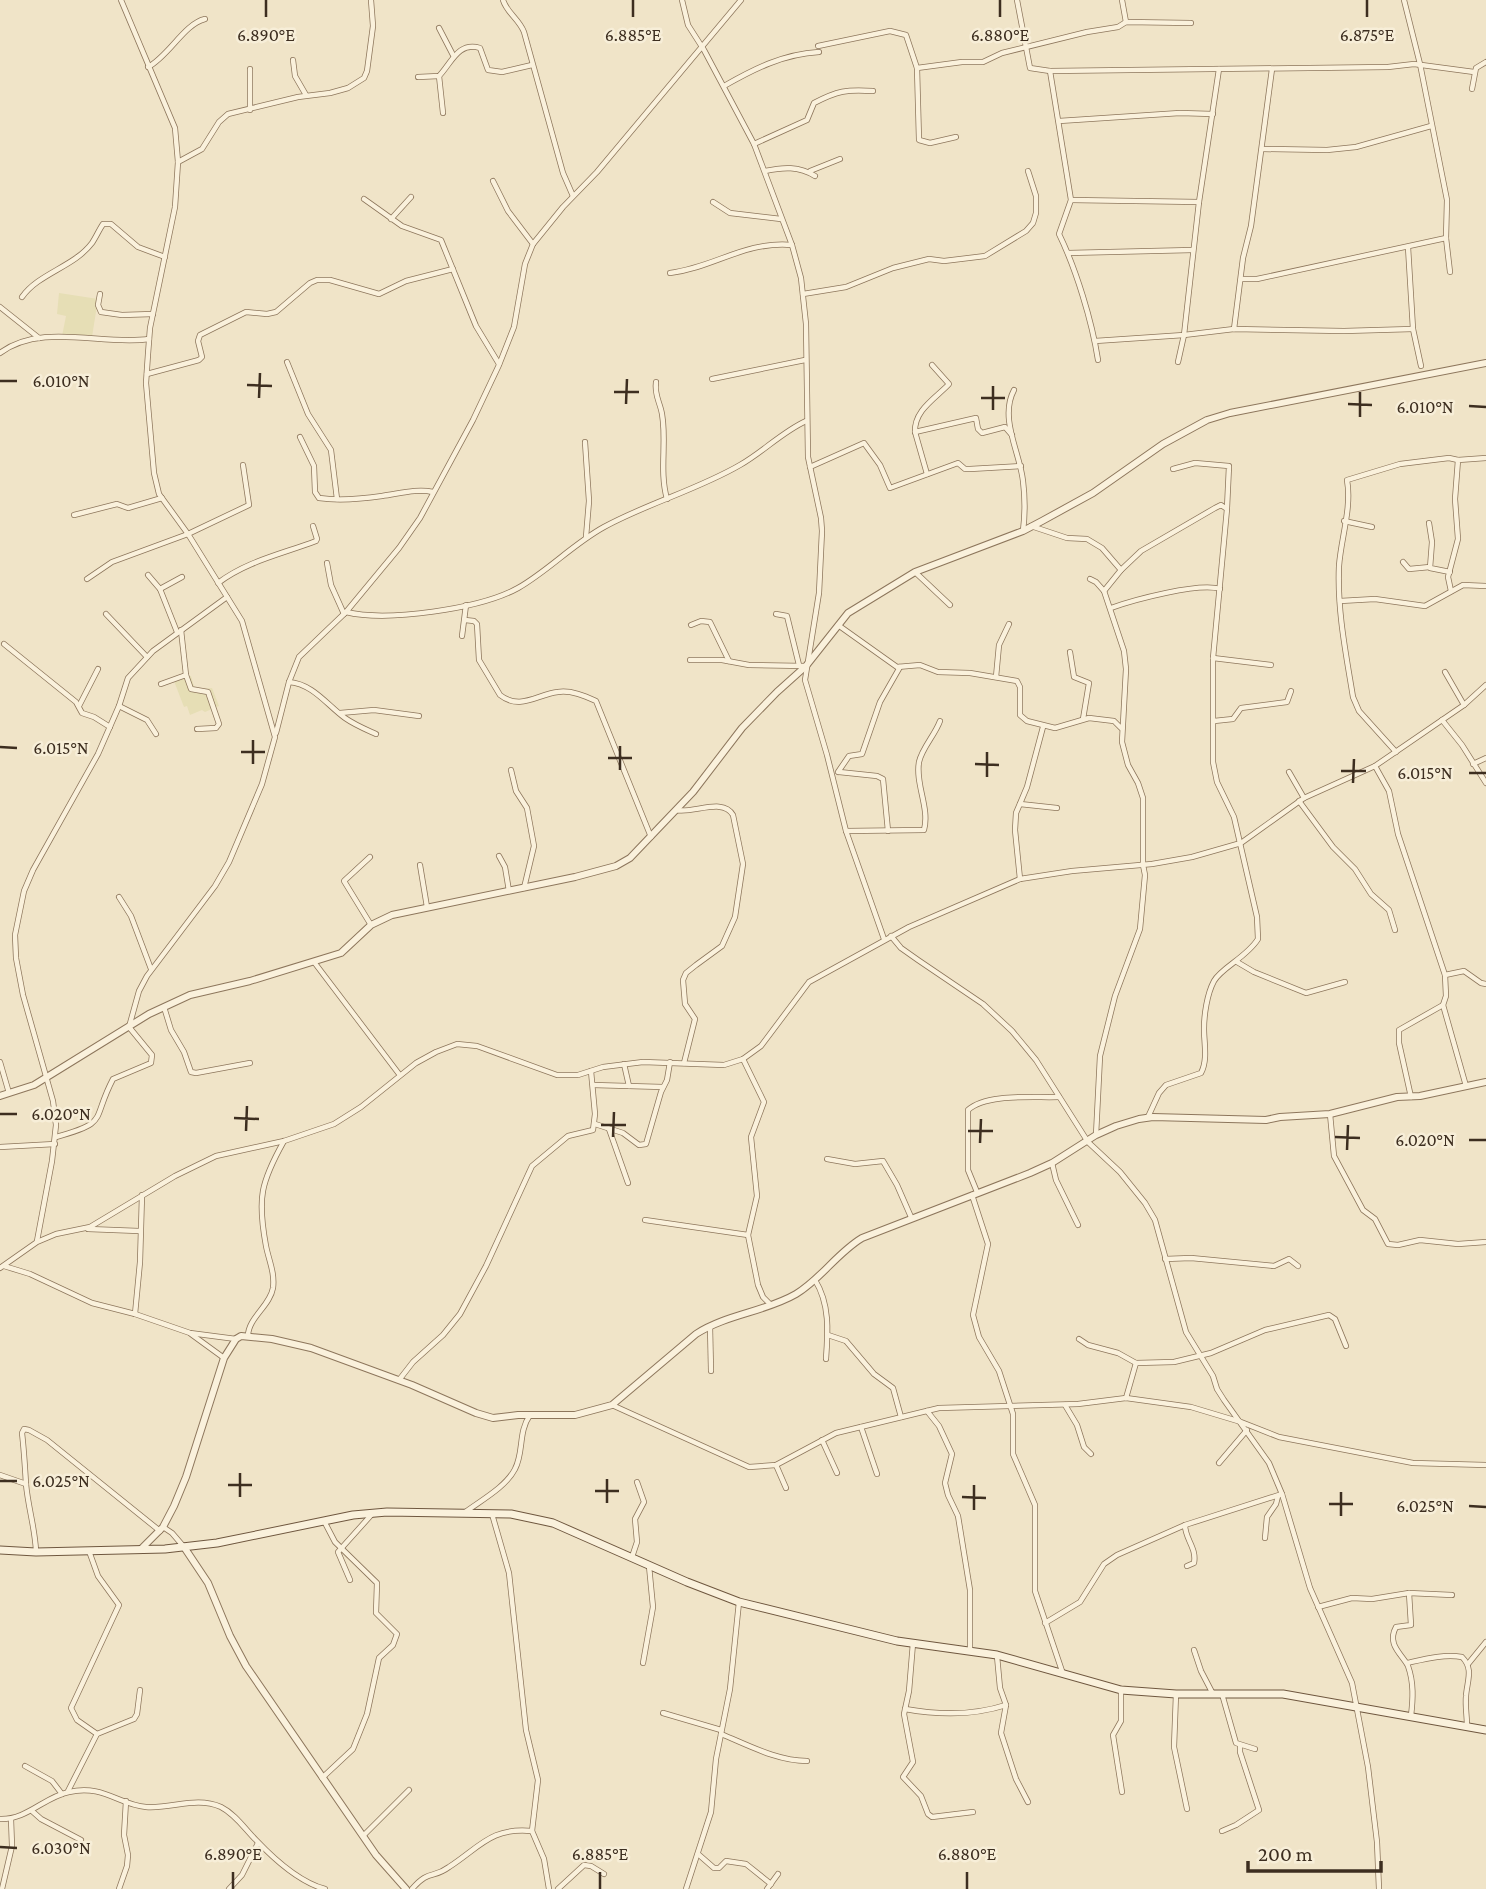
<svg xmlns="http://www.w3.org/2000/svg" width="1486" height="1889" font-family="'Crimson Pro',serif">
  <rect width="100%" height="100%" fill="#f0e4c8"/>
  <!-- farmland -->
  <g fill="#e6deb5">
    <path d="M59,293L98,299L92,337L62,336L66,316L57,314Z"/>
    <path d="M191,676L195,690L212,688L219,706L205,712L202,710L190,715L187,706L184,707L174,681Z"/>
  </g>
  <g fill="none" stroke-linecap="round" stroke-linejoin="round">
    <!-- minor casing -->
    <g stroke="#8d765c" stroke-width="6">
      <g id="minor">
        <path d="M503,0C507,13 519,19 524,32L563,173L573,196"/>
        <path d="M682,0L688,25L704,50L754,144L792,245L801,278L806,324L808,457L821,518L822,531L819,593L805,680L827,755L846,831L884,939"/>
        <path d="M1017,0L1030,68L1050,71L1388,67L1414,64L1474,72"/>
        <path d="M1122,0L1126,22"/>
        <path d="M1404,0L1420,64L1447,200L1446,238L1450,272"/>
        <path d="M439,28L453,55"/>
        <path d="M818,46L890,31L906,35L917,68L919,140L930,143L956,137"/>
        <path d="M293,60L295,76L306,95"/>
        <path d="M148,67C169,56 184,24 205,19"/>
        <path d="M917,68L962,62H983L1002,53L1087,32L1118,27L1126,22L1191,23"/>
        <path d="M1050,71L1071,200L1059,234C1076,269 1092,321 1098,360"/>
        <path d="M439,76L443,113"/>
        <path d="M418,77L439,76C451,64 458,41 480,48L488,70L502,72L532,65"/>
        <path d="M724,86C754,69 783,54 819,52"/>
        <path d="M1472,89L1476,68L1486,62"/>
        <path d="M250,110V69"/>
        <path d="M1059,121L1180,113L1213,114"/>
        <path d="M754,144L807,120L814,103C837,91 847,89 873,91"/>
        <path d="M1262,149L1327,150L1356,147L1431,126"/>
        <path d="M178,162L202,149L219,122L228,114L298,97L330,93L348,88L364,78L367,71L373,26L371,0"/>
        <path d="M765,171C783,167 799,166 815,176"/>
        <path d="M810,171L840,159"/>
        <path d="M493,181L508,211L533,244"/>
        <path d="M364,199L402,226L441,240L476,326L499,364"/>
        <path d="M1071,200L1199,202"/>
        <path d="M713,202L730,213L781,219"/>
        <path d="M391,219L411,197"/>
        <path d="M1408,247L1413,329L1421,366"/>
        <path d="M1068,253L1193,250"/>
        <path d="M670,273C716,267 744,241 792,245"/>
        <path d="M1241,279H1257L1446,238"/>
        <path d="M100,294L98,305L101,312L122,315L153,314"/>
        <path d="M803,294L846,287L893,268L929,259L944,261L985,256L1026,231L1033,223L1036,213V196L1028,171"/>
        <path d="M22,297C39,273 74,267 92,243C96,237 99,230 103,224H111L138,247L165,257"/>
        <path d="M0,307L39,338"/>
        <path d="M1234,329L1243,258L1251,226L1272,69"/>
        <path d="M1095,341L1184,335L1234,329L1344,331L1413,329"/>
        <path d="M0,353C42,322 102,346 149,339"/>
        <path d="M287,362L308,414L331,450L337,499"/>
        <path d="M1178,362L1184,335L1199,202L1219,69"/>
        <path d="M932,365L949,384C936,398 914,410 915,432L976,418L978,429L982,433L1005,427L1012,435"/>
        <path d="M147,374L199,360L202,357L198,341L200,335L246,312L267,314L276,312L310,283L317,280H330L379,294L406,281L453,269"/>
        <path d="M712,379L805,360"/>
        <path d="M656,382C654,395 660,402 662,414C667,442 659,471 667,499"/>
        <path d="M1014,390C999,418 1020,453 1023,481C1025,497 1025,515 1023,531"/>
        <path d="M915,432L927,474"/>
        <path d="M300,437L314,466L315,492L319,498C339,501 361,499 382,496C398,494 417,488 433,492"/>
        <path d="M585,442L589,501L586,537"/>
        <path d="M810,467L864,443L880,465L890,488L958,463L965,469H970L1021,466"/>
        <path d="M1173,469L1195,463L1229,466L1227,508"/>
        <path d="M74,515L117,504L128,508L162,498"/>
        <path d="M1344,521L1372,527"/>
        <path d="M1429,523L1432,542L1430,568L1450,572"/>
        <path d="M1031,526L1067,538L1087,539L1102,548L1121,570"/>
        <path d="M1403,562L1409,569L1430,567"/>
        <path d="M327,563L331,585L344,614"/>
        <path d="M915,572L950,605"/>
        <path d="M148,575L160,589L177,632"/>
        <path d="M87,579L112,562L188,534L249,505L243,465"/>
        <path d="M1090,579L1096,582L1104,591L1124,651L1126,669L1122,742L1128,765L1138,783L1143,798V865L1145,875L1140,929L1115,996L1100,1056L1096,1135"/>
        <path d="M218,583C247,561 282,554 316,541L317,539L313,526"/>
        <path d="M160,589L182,577"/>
        <path d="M1104,591L1121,570L1141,551L1215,508L1221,505L1227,509L1213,658V762L1217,782L1234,817L1257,917L1258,939C1247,957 1221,968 1214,981C1207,994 1204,1015 1204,1029C1204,1043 1208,1060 1201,1073L1166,1085L1159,1093L1148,1117"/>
        <path d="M1451,591L1448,577L1458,539L1455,499L1458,460L1486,458"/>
        <path d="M1340,601L1375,599L1425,606L1463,585L1486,586"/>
        <path d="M1111,608C1133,600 1200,582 1220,589"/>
        <path d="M346,612C387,622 480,609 518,588C548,571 573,544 604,527C648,503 697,490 740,465C763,452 782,432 806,421"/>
        <path d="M106,614L147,657"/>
        <path d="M776,614L787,616L799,665"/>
        <path d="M465,620L474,621L477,624L479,660L500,695C520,711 538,694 558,692C571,690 585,696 596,701L651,837"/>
        <path d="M691,625L701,621L710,622L729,661"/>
        <path d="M838,625L897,667L920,665L938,672L970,673L1017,681L1020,687V715L1027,721L1055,728L1089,718L1114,721L1121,728"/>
        <path d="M181,630L186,675"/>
        <path d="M462,636L466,605"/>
        <path d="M4,644L76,702L82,713L94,717L110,727"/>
        <path d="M1070,652L1074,677L1089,683L1083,719"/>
        <path d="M1213,658L1271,665"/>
        <path d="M690,660H722L749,665L805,666"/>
        <path d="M1445,672L1464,705"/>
        <path d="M996,677L999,645L1009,624"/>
        <path d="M289,682C313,684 327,705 345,718C355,725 365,729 376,734"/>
        <path d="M161,684L186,675L191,689L208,692L219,724L216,728L197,729"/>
        <path d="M79,706L98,669"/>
        <path d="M119,706L147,720L156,734"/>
        <path d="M340,713L374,710L419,716"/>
        <path d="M1442,720L1462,745L1486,783"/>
        <path d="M1214,721L1233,719L1241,708L1287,702L1291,691"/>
        <path d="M276,733L289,682L299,657L346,612L399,548L420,518L473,420L499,365L514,327L525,264L533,244L563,207L597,172L741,0"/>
        <path d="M1396,752L1359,711L1353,697C1346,654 1337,610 1339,566C1341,538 1352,508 1347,480L1400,464L1449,458L1458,460"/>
        <path d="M1473,764L1486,758"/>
        <path d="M1375,766L1389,791L1398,834L1445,975L1446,996L1443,1005L1399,1030V1043L1411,1097"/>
        <path d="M511,770L516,791L527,808L534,846L524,888"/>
        <path d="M838,772L849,756L862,754L880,702L900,667"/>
        <path d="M839,772L877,776L883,779L888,831"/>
        <path d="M1289,772L1304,798"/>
        <path d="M1299,801L1333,847L1355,869L1371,894L1389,910L1395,930"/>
        <path d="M1020,804L1057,808"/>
        <path d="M676,810C693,814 723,797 733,815L743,864L735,917L722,946L696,965L686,973L683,980L685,1004L695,1019L684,1063"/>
        <path d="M846,831L924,830C930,808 915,784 919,762C922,748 935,735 940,721"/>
        <path d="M499,856L505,867L509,891"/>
        <path d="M370,857L344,881L371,925"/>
        <path d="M420,865L427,907"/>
        <path d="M1020,879L1015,830L1016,813L1027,787L1043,727"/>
        <path d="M119,897L131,916L151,969"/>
        <path d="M891,936L901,948L918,960L983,1004L1012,1031L1036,1060L1088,1142L1120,1172L1145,1203L1155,1220L1186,1332L1213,1376L1217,1389L1224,1400L1269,1463L1282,1494L1310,1588L1352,1683L1368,1767L1377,1842L1379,1889"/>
        <path d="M314,962L399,1074"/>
        <path d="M1237,962L1254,972L1306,993L1345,982"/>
        <path d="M1445,975L1464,971L1481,983L1486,984"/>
        <path d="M1443,1005L1466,1086"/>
        <path d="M164,1007L171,1030L184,1052L191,1072L196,1073L250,1063"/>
        <path d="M743,1059L764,1102L751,1137L757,1196L748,1235L758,1285L763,1297L770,1304"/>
        <path d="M0,1062L9,1093"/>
        <path d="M624,1064L629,1086"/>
        <path d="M593,1085L663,1087"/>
        <path d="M1330,1114L1334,1156L1363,1210L1375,1219L1388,1244L1398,1245L1420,1240L1458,1244L1486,1242"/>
        <path d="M595,1124L623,1133L639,1145L646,1144L661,1092L667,1080L670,1062"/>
        <path d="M609,1129L628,1183"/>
        <path d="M56,1137C110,1122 91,1121 113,1079L151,1063L152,1055L129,1027L139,991L147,976L215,886L229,862L262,784L275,737L242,621L188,534L159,494L154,473L146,383L148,354L150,328L175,207L178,162L175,128L121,0"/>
        <path d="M0,1147L55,1144"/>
        <path d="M827,1159L855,1164L883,1161L897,1185L911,1217"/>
        <path d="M1052,1163L1056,1180L1078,1225"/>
        <path d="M977,1192L968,1170V1110C986,1093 1035,1098 1059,1097"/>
        <path d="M972,1195L988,1244L973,1315L979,1337L999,1371L1013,1414V1454L1035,1505V1591L1063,1674"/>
        <path d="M645,1220L748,1235"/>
        <path d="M88,1229L139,1231"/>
        <path d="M37,1241L52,1161L56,1125L53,1101L23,995L16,958L15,935L24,891L33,870L98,754L119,706L128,678L153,651L227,597"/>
        <path d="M1165,1259L1191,1258L1274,1266L1289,1259L1298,1266"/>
        <path d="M4,1266L30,1274L92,1303L135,1314L190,1333L236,1339"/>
        <path d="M0,1268L37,1242L56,1234L90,1227L175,1176L216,1156L284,1141L334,1124L361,1107L416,1063L436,1052L457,1044L477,1046L557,1075H578L603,1067L643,1062L724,1065L743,1059L761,1046L809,982L909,927L1020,879L1072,871L1152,864L1192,857L1241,843L1304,798L1375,766L1464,705L1486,685"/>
        <path d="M815,1280C830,1304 828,1332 826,1359"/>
        <path d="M135,1314L140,1262L142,1195"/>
        <path d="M710,1326L711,1371"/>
        <path d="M191,1334L224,1358"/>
        <path d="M828,1335L846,1341L874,1374L893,1388L901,1417"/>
        <path d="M248,1336C248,1318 270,1306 273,1288C275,1273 269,1261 266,1246C257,1198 261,1182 284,1141"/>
        <path d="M1079,1339L1088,1345L1118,1353L1136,1363L1174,1362L1211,1353L1265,1330L1329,1315L1335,1319L1346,1346"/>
        <path d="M399,1380L413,1362L443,1335L460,1314L486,1266L532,1166L568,1136L593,1130L595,1114L591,1071"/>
        <path d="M1126,1398L1136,1363"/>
        <path d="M612,1405L749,1467L776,1465L836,1433L939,1408L1078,1404L1126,1398L1191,1407L1241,1422L1279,1437L1413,1463L1486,1465"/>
        <path d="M1065,1405L1077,1425L1084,1447L1091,1454"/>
        <path d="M927,1411L939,1426L952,1454L945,1483L948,1495L958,1516L970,1590V1651"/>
        <path d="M861,1427L877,1474"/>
        <path d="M822,1440L837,1473"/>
        <path d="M1219,1463L1247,1430"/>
        <path d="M776,1465L786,1488"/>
        <path d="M0,1475L26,1484"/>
        <path d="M464,1513C480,1501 506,1487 515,1469C524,1452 518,1432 530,1415"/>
        <path d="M492,1514L509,1573L526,1730L538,1780L532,1831L544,1859L549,1889"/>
        <path d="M1185,1525C1185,1539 1197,1548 1194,1563L1187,1566"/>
        <path d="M163,1527L172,1533L184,1547"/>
        <path d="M1265,1538L1267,1517L1276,1504L1278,1496"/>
        <path d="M36,1551C35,1528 28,1507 26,1484C25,1467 24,1450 22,1433L24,1429L29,1430L47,1440L160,1531"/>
        <path d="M89,1551L98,1576L119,1605L71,1708L77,1720L97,1734"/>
        <path d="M632,1557L637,1542L635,1519L644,1502L637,1482"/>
        <path d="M350,1580L338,1552L373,1513"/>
        <path d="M1409,1593L1411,1625L1396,1627C1386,1645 1403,1655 1408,1666C1414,1683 1413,1699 1411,1716"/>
        <path d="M1318,1607L1352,1598L1372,1599L1409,1593L1452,1595"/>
        <path d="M1045,1623L1080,1602L1104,1564L1117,1555L1185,1525L1282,1494"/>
        <path d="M913,1643L909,1691L904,1714L913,1762L903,1777L921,1796L928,1814L932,1817L973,1812"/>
        <path d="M1194,1650L1201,1671L1213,1694"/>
        <path d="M997,1656L1000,1688L1006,1705L1001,1733L1016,1779L1028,1802"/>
        <path d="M643,1663L653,1607L649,1566"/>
        <path d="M1407,1663C1425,1659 1444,1654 1462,1657C1474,1669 1467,1681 1466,1696C1465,1706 1467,1716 1467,1726"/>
        <path d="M1468,1664L1486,1642"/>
        <path d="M1121,1690V1721L1113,1735L1122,1792"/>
        <path d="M1176,1694L1174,1747L1187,1809"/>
        <path d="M1222,1694L1236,1743L1255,1749"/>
        <path d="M905,1709C938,1715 975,1715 1006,1705"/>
        <path d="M663,1713L721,1730"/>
        <path d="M721,1734C748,1745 777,1761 807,1761"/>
        <path d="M25,1766L52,1781L62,1794"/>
        <path d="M322,1778L353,1749L367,1714L379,1658L393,1645L397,1634L376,1613L377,1583L335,1542L324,1521"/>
        <path d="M68,1791L97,1734L134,1719L137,1714L140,1690"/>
        <path d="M32,1811L41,1819L81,1840"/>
        <path d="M0,1819C27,1820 44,1797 69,1792C103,1784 119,1805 146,1807C172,1809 196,1796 221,1807C235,1814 245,1829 256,1840C274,1859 299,1882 325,1889"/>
        <path d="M1222,1831L1236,1825L1259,1810L1240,1752V1745"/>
        <path d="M363,1836L409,1790"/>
        <path d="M698,1854L714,1868H719L726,1861L746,1864L771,1884"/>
        <path d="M2,1889L12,1846L11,1819"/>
        <path d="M119,1889L127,1866L128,1855L124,1835L126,1801"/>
        <path d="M229,1889L242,1875L258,1843"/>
        <path d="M412,1889C429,1869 433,1879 449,1867C480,1847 491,1827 532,1831"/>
        <path d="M558,1889L584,1865L591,1866L604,1874"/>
        <path d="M686,1889L711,1812L716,1759L730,1689L739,1602"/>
        <path d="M767,1889L778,1874"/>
      </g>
    </g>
    <!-- tertiary casing -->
    <g stroke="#8d765c" stroke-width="8">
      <g id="tertiary">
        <path d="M0,1096L34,1085L149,1014L190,995L250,981L341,953L371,925L392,915L575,877L616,866L630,858L693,792L742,728L777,692L806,666L848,613L915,572L1023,531L1042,521L1093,493L1163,444L1207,420L1230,413L1486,363"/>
        <path d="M184,1547L208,1583L230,1636L246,1666L376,1855L406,1889"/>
        <path d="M141,1549L163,1527L174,1506L186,1477L224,1358L236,1339L241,1336L272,1339L311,1348L412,1385L476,1413L493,1418L518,1415H575L612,1405L696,1334C727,1314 765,1312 796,1294C821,1279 837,1253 862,1238L1030,1173L1052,1163L1096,1135L1116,1126L1139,1119L1153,1117L1266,1120L1280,1117L1330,1114L1397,1097L1420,1096L1486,1082"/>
      </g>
    </g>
    <!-- secondary casing -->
    <g stroke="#6f573f" stroke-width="9">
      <path id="secondary" d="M0,1550L36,1552L165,1549L217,1543L353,1515L387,1512L511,1514L553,1523L687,1582L739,1602L897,1641L997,1655L1121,1690L1176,1694H1283L1486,1730"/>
    </g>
    <!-- minor -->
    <use href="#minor" stroke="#faf1dc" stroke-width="4.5"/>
    <!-- tertiary -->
    <use href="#tertiary" stroke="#faf1dc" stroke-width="6"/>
    <!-- secondary -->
    <use href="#secondary" stroke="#faf1dc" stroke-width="7"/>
  </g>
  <!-- ticks -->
  <path fill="none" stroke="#3d2e20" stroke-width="2.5" d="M266,17V0M633,17V0M1000,17V0M1367,17V0M0,381H17M247,385L272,386M614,392H639M259,398L260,373M981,398H1005M626,404L627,379M1348,404L1372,405M1469,406L1486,407M993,410V386M1360,417V392M0,747L17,748M241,752H265M608,758H632M253,764V740M975,764L999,765M620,770V746M1341,771H1366M1469,773H1486M987,777V752M1353,783L1354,759M0,1114H17M234,1118L259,1119M601,1125H626M246,1131L247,1106M968,1131H993M613,1137L614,1112M1335,1137L1360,1138M1469,1140H1486M980,1143L981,1119M1347,1150L1348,1125M0,1481H17M228,1485H252M595,1491H619M240,1497V1473M962,1497L986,1498M607,1503V1479M1329,1504H1353M1469,1506L1486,1507M974,1510V1485M1341,1516V1492M0,1847L17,1848M233,1889V1872M600,1889V1872M967,1889V1872"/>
  <g font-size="18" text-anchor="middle" fill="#3d2e20" stroke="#f7eed8" stroke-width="5" stroke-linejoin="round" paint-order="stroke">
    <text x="266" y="41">6.890°E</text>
    <text x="633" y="41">6.885°E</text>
    <text x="1000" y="41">6.880°E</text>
    <text x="1367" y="41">6.875°E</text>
    <text x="61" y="387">6.010°N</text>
    <text x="1425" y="413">6.010°N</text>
    <text x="61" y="754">6.015°N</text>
    <text x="1425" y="779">6.015°N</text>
    <text x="61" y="1120">6.020°N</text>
    <text x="1425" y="1146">6.020°N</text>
    <text x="61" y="1487">6.025°N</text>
    <text x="1425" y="1512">6.025°N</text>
    <text x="61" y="1854">6.030°N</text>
    <text x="233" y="1860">6.890°E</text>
    <text x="600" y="1860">6.885°E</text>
    <text x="967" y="1860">6.880°E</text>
  </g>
  <!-- scale -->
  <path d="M1248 1861v10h133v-10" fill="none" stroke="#3d2e20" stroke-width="3.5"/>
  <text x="1258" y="1861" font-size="21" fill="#3d2e20" stroke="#f7eed8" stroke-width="5" paint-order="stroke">200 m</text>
</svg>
